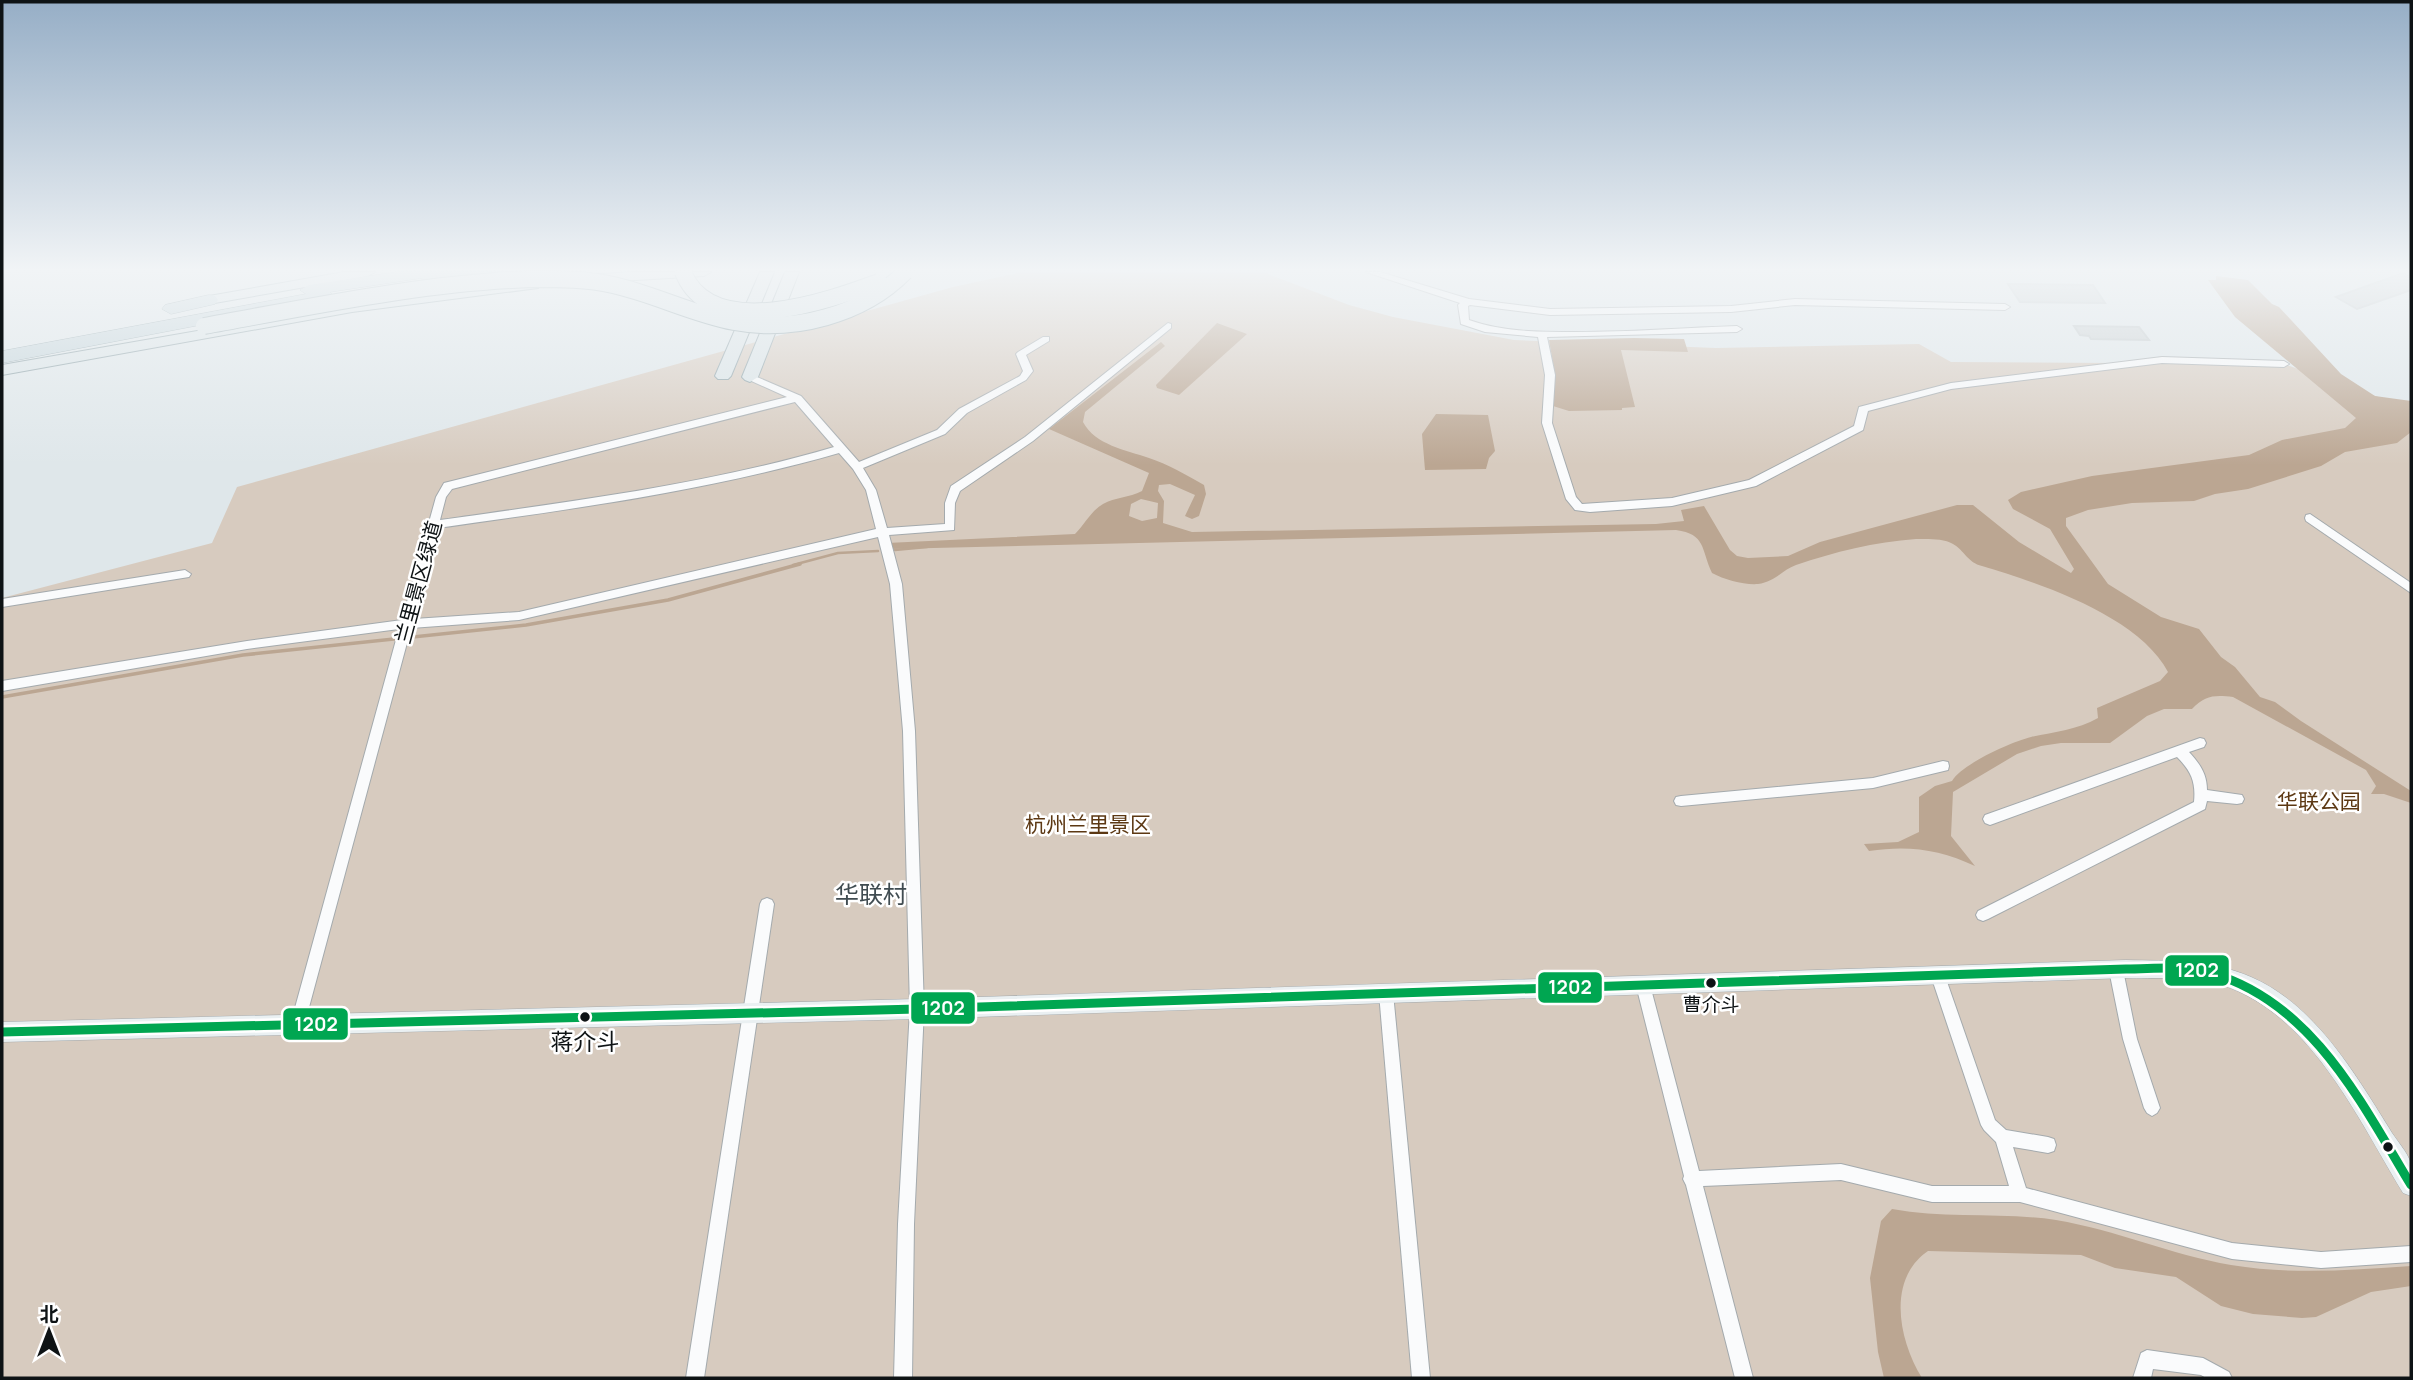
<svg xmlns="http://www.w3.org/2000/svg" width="2413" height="1380" font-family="Manrope,'Noto Sans SC',sans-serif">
  <rect width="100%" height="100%" fill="#dfe7ea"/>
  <!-- green -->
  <path fill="#d7cbbf" d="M1023,272H1263L1349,305L1393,317L1514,340L1716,348L1919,344L1951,362L2284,364L2384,399L2411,401V1378H2V598L212,543L237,487L953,287Z"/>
  <!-- water -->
  <g fill="#bba692" fill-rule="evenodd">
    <path d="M2216,276L2248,280L2272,304L2279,307L2341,374L2375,396L2411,401V432L2397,443L2345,452L2321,466L2248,489L2215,494L2194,501L2132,503L2088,510L2066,518V526L2108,584L2161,617L2199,629L2221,657L2235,667L2260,697L2275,702L2301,721L2411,791V803L2384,794H2371L2376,786L2366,770L2233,697C2215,695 2205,695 2192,709H2164L2147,716L2110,743H2061L2041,746L2017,754L1953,792L1951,836L1975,866C1940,849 1907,845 1869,851L1864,844L1898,842L1919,832V797L1935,786L1952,781C1962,764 2011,742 2031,737C2054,732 2077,730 2098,718L2097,708L2160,681L2168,672C2139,616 2039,583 1982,566C1968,563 1964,550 1953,544C1943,538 1927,539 1916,539C1875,542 1834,552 1796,565C1782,570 1775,582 1758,584C1744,585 1725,580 1712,573C1701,549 1706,534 1676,530L891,549L887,543L1075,534C1085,524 1091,511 1103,504C1115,497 1129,498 1142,491L1149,473L1049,429L1161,342L1165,346L1085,412L1083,422C1095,445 1126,450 1149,458C1167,464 1187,475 1204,485L1206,494L1199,516L1192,519L1185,516L1195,495L1170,484L1159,485L1158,491L1164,501L1163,523L1192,532L1656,524L1684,521L1681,510L1704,506L1730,550L1737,556L1748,558L1788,556L1820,542L1957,505H1973L2019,542L2071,573L2074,569L2050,529L2013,509L2008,500L2021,492L2092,476L2249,455L2282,440L2345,428L2356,418L2235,317L2208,280H2216ZM1141,499L1158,503L1157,518L1142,521L1129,516L1131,504Z"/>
    <path d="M1217,323L1247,334L1179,395L1157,388L1156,385Z"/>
    <path d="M1634,338L1684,339L1688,352L1621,350L1635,407L1622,408V410L1569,411L1553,406L1555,374L1549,340Z"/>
    <path d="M1436,414L1488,415L1495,451L1489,458L1486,469L1425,470L1422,434Z"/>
    <path d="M1892,1209C1947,1219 2001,1212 2056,1220C2116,1230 2172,1255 2231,1265C2291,1275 2351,1270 2411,1266V1286L2371,1292L2316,1317L2302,1318L2253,1314L2221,1306L2176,1277L2115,1268L2081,1255L1928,1251C1887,1279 1898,1339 1922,1378H1884L1878,1352L1870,1278L1881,1221Z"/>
  </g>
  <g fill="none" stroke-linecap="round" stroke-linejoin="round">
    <!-- stream-far1 -->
    <g stroke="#bba692" stroke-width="2.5">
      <path d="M895,550L927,547"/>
      <path d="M793,565L838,553L878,551"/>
    </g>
    <!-- stream -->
    <path stroke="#bba692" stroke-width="3.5" d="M2,697L243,655L526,625L668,600L800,564"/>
  </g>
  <!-- building -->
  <g fill="#cad0d2" stroke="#c0c7c9" stroke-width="2">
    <path d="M2403,273L2411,278V290L2357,309L2336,297Z"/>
    <path d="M2008,284L2093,285L2105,303L2020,302Z"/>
    <path d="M2074,326L2139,327L2149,340L2091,339L2089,336L2080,335Z"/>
  </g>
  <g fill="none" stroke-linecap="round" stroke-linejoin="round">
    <!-- street casing -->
    <g stroke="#a4aaad" stroke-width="2">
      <g id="street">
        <path d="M1366,272H1380L1469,299L1550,309L1731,306L1795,299L2005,304L2010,307L2005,310L1795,305L1731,312L1550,315L1470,305L1468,306L1469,320C1503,332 1539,332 1575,332C1629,332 1683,328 1737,326L1742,329L1737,332L1547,337L1555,375L1552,423L1576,497L1582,504L1672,498L1749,480L1854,426L1859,407L1951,383L2162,357L2284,361L2289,364L2284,367L2162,363L1951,389L1868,411L1863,430L1756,486L1672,506L1590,512L1575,510L1566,499L1542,423L1545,375L1538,337L1485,332L1461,324L1458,305L1460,303Z"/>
        <path d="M1168,323L1171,324V328L1033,441L960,491L955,503L954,530L889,535L902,584L915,731L924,1009L914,1224L912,1378H894L898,1224L910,1009L903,731L890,584L878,537L519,620L411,628L304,1026L302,1031L297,1033L292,1031L290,1026L399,629L247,649L2,691V681L247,641L402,620L436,497L444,483L787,397L747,379V375L750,374L801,396L859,462L937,430L959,409L1020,376L1023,371L1016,354L1018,352L1043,337H1049V341L1026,355L1033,371L1026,380L967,413L945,434L863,468L876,490L887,528L945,524V503L951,486L1025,437ZM795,402L834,447C705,485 573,501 440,520L446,497L452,489ZM839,453L853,469L866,490L876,529L519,612L414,619L438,528C573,509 707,491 839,453Z"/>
        <path d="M2310,514L2411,583V593L2306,521L2305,518L2306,515Z"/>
        <path d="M185,570L191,574L189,577L2,607V599Z"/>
        <path d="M2200,738L2204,739L2206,743L2204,747L2189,752C2200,764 2207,774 2207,790L2242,795L2244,799L2242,803L2237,804L2207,801L2205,809L1988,919L1983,921L1978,919L1976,915L1978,911L2194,802C2196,782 2191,771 2177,757L1990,825L1985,823L1983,819L1985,815Z"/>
        <path d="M1943,761L1948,762L1949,766L1948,770L1873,788L1681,806L1676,805L1674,801L1676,797L1681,796L1873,778Z"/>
        <path d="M767,898L772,900L774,904L704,1378H686L760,904L762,900Z"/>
        <path d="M2116,963L2121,965L2123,970L2137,1039L2160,1108L2157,1113L2152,1116L2147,1113L2144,1108L2123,1039L2109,970L2111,965Z"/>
        <path d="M1938,969L1943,971L1945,976L1995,1120L2006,1130L2048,1137L2054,1139L2056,1145L2054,1151L2048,1153L2013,1147L2026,1188L2232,1243L2321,1252L2411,1246V1262L2321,1268L2232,1259L2020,1202H1932L1841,1180L1703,1186L1753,1378H1735L1686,1185L1683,1179L1684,1176L1636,985L1638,980L1643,978L1648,980L1650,985L1699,1171L1841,1164L1932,1186H2009L1996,1142L1984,1130L1981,1125L1931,976L1933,971Z"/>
        <path d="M1386,986L1391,988L1393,993L1430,1378H1412L1379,993L1381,988Z"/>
        <path d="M2147,1350L2203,1358L2229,1372L2232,1378H2206L2201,1375L2153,1369L2151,1378H2133L2141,1353Z"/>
      </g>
    </g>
    <!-- secondary casing -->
    <g stroke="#a4aaad" stroke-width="1">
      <path id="secondary" d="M2126,960C2170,961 2210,959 2251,977C2314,1004 2354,1072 2389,1128C2395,1139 2408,1152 2411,1164C2413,1173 2411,1187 2411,1196L2403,1193C2356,1116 2307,1005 2211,982C2184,976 2154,979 2126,978L917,1019L2,1042V1022L917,999Z"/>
    </g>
    <!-- primary casing -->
    <g stroke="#899ea4" stroke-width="2">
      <g id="primary">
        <path d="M344,272H375L368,276L209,304L202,300L209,296Z"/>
        <path d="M633,272H711L704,276L584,283L577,279L584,275Z"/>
        <path d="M760,272H774L731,376L728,379H718L715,376Z"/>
        <path d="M785,272H799L758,377L750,382L745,380L742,377Z"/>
        <path d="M533,281L538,282V288L352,312L2,375V365L352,304Z"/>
      </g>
    </g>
    <!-- highway casing -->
    <g stroke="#899ea4" stroke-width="1">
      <g id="highway">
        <path d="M397,272H502L494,277L429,285L423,284L422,278L330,292L334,296L325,301L2,363V351L306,294L300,290L309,285Z"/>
        <path d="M209,295L215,296L218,300L215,304L171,314L162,309L165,305Z"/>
      </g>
    </g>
    <!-- street -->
    <use href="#street" fill="#fafbfc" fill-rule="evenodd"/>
    <!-- secondary -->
    <use href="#secondary" fill="#eaf0f2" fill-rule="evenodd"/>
    <!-- primary -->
    <use href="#primary" fill="#dae4e7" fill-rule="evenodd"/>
    <!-- highway -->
    <use href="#highway" fill="#c3d4da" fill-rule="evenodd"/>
    <!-- primary-bridge casing -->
    <g stroke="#899ea4" stroke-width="18" stroke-linecap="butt">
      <g id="primary-bridge">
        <path d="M683,272C711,343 830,300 879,282"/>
        <path d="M204,326C309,307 427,282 534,279C560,279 587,279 613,285C654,294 692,314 734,322C793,333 863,315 905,272"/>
      </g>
    </g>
    <!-- primary-bridge -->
    <use href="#primary-bridge" stroke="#dae4e7" stroke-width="16"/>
    <!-- bus-1 casing -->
    <g stroke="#fff" stroke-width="14">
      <path id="bus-1" d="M2,1032L917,1009L2126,969C2154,969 2184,965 2211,973C2312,1002 2361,1102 2411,1185"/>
    </g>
    <!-- bus-1 -->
    <use href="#bus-1" stroke="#00a651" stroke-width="9"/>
  </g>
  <!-- sky -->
  <linearGradient id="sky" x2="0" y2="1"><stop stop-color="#96aec6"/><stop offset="0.58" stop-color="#f1f4f6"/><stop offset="1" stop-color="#f1f4f6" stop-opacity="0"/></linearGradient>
  <rect width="2413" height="465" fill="url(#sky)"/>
  <!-- markers -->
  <g fill="#0e1315" stroke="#fff" stroke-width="2.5">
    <circle cx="1711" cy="983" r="6"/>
    <circle cx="585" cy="1017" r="6"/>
    <circle cx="2388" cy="1147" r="6"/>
  </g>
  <g text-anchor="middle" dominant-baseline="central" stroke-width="5" stroke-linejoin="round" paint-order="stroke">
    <!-- bus labels -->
    <g font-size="19" fill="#0e1315" stroke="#fff">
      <text x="1711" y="1004">曹介斗</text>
    </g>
    <!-- street labels -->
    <g font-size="21" fill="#0e1315" stroke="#fff">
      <text transform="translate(418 582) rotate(-75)">兰里景区绿道</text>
    </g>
    <!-- park labels -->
    <g font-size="21" fill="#5c3813" stroke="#fff">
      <text x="2319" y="801">华联公园</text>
      <text x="1088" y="824">杭州兰里景区</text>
    </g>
    <!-- near-bus labels -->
    <g font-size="23" fill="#0e1315" stroke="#fff">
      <text x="585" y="1041">蒋介斗</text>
    </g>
    <!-- quarter labels -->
    <g font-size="24" fill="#404c51" stroke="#fff">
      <text x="871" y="893">华联村</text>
    </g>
  </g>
  <g stroke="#fff" stroke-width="2.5">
    <rect x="2164" y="954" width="66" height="33" rx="7" fill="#00a651"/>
    <rect x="1537" y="971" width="66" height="33" rx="7" fill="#00a651"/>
    <rect x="910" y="991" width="66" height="34" rx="7" fill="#00a651"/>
    <rect x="282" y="1007" width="67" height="34" rx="7" fill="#00a651"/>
  </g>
  <g font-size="19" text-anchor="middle" font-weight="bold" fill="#fff">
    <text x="2197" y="977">1202</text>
    <text x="1570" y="994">1202</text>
    <text x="943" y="1015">1202</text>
    <text x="316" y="1031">1202</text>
  </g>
  <!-- border -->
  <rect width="2413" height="1380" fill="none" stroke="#0e1315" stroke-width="7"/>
  <!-- north arrow -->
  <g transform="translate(49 1331)" stroke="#ffffff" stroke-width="5" paint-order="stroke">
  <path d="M0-5L12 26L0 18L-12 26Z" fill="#0e1315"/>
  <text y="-10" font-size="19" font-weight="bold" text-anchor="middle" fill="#0e1315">北</text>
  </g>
</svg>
